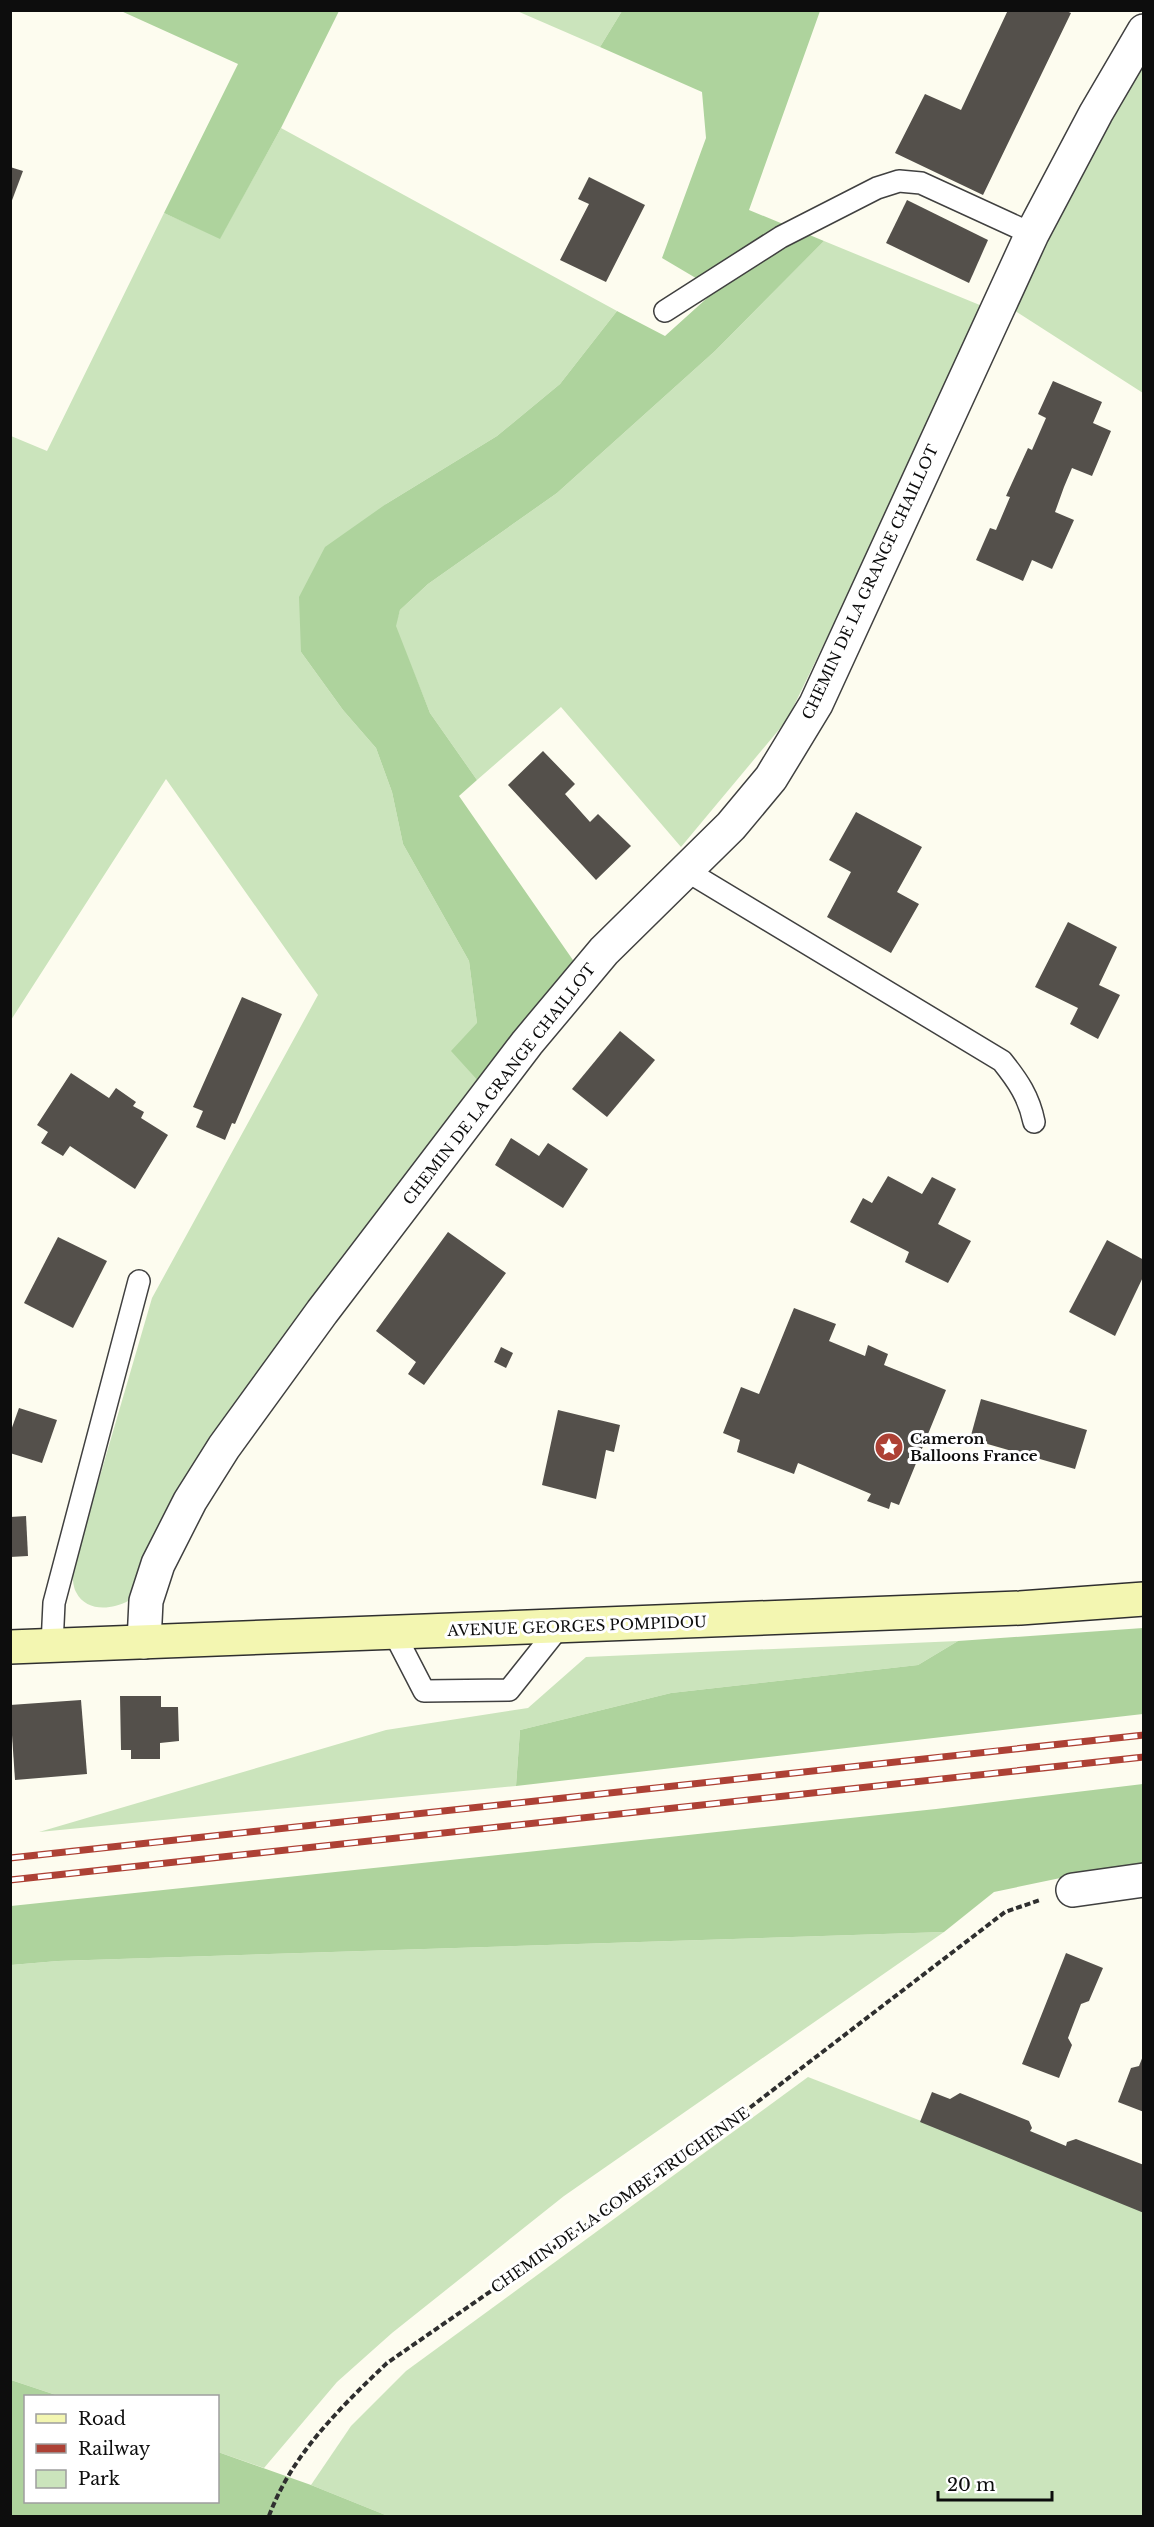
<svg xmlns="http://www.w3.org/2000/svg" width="1154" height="2527" font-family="'Libre Baskerville',serif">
  <rect width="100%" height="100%" fill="#fdfcef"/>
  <!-- green -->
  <g fill="#cbe4bc">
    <path d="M517,11H622L600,47Z"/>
    <path d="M1143,60V393L1009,307L1055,228Z"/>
    <path d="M281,128L617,311L560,384L497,436L386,504L301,652L343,710L376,748L392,792L403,844L469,961L477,1023L481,1084L175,1507L128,1601C111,1610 86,1612 76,1592C73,1587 73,1578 72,1572L152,1298L318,995L166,779L11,1020V436L47,451L164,213L220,238Z"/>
    <path d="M824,241L987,308L787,720L681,847L561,707L477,780L430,713L395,626L400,610L428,584L557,493L715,351Z"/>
    <path d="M958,1641L918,1665L671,1693L520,1730L516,1786L39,1832L386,1730L528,1708L586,1657Z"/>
    <path d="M944,1932L564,2196L392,2333L337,2382L264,2468L218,2452V2396H59L11,2380V1965L58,1961Z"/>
    <path d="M808,2077L1143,2207V2516H388L311,2485L351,2426L406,2371Z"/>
  </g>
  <!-- forest -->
  <g fill="#aed39d">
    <path d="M121,11H339L281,128L220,239L164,213L238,64Z"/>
    <path d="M622,11H820L749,210L824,241L715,351L557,493L428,584L400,610L396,626L430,713L477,780L459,796L575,963L481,1084L451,1051L477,1023L469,961L403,844L392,792L376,748L343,710L301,652L299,597L325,547L386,504L497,436L560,384L617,311L665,336L716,290L662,258L706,138L702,92L600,47Z"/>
    <path d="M1143,1628V1714L516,1786L520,1730L671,1693L918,1665L958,1641Z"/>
    <path d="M1143,1784V1866L1070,1876L994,1892L944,1932L58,1961L11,1965V1906L936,1809Z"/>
    <path d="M11,2380L59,2396H26V2502H218V2452L311,2485L388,2516H11Z"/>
  </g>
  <!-- building -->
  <g fill="#54504b">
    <path d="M1008,10H1064L1071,13L983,195L895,153L925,94L961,110Z"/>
    <path d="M10,167L23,171L11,203H10Z"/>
    <path d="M589,177L645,205L606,282L560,260L589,204L578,199Z"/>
    <path d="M907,200L988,240L969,283L886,243Z"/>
    <path d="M1053,381L1102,402L1093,423L1111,431L1092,476L1072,468L1064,487L1055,512L1074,520L1052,569L1032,560L1023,581L976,560L990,528L996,530L1010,497L1006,496L1028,448L1032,450L1046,418L1038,414Z"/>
    <path d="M543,751L575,784L565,794L590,822L598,814L631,846L596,880L508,785Z"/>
    <path d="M856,812L922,847L897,892L919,904L891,953L827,917L851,872L829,860Z"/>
    <path d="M1068,922L1117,947L1099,985L1120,995L1098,1039L1070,1024L1078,1008L1035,987Z"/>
    <path d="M242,997L282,1014L235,1124L232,1123L225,1140L196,1127L203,1111L193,1107Z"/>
    <path d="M620,1031L655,1060L607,1117L572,1089Z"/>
    <path d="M71,1073L109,1098L116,1088L136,1102L133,1106L144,1112L141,1118L168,1135L135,1189L70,1146L63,1156L41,1143L48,1132L37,1125Z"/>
    <path d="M511,1138L539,1156L548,1143L588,1169L563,1208L495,1165Z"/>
    <path d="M888,1176L922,1194L932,1177L956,1189L938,1224L971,1241L948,1283L905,1262L909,1252L850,1222L863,1198L872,1203Z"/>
    <path d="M448,1232L506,1273L424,1385L408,1374L416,1362L376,1331Z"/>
    <path d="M58,1237L107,1261L73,1328L24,1303Z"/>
    <path d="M1107,1240L1144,1260V1275L1115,1336L1069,1312Z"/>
    <path d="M794,1308L836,1324L829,1341L865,1356L868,1345L888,1354L884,1365L946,1390L899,1505L891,1502L889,1509L867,1501L871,1494L798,1463L794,1474L737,1452L740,1440L723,1433L741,1387L759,1394Z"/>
    <path d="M501,1347L513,1353L506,1368L494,1362Z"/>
    <path d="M981,1399L1087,1430L1075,1469L970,1439Z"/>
    <path d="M19,1408L57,1420L42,1463L10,1453V1433Z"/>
    <path d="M558,1410L620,1425L614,1452L606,1450L596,1499L542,1485Z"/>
    <path d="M26,1516L28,1556L10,1557V1517Z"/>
    <path d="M120,1696H161V1707H178L179,1741L160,1743V1759H131V1750H121Z"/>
    <path d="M81,1700L87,1774L15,1780L10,1705Z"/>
    <path d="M1066,1953L1103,1968L1089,2001L1081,2004L1068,2038L1072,2045L1059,2078L1022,2064Z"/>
    <path d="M1143,2056H1144V2112L1118,2102L1131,2068L1139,2066Z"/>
    <path d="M932,2092L950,2099L960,2093L1029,2121L1032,2128L1030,2131L1066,2146L1067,2142L1076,2139L1144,2165V2213L920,2122Z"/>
  </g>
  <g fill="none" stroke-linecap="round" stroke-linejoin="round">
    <!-- lane casing -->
    <g stroke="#404040" stroke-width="24">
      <g id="lane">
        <path d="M665,311L781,237L877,188L899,181L921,183L1032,234"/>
        <path d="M687,871L1002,1061C1018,1081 1029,1097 1034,1122"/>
        <path d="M394,1633L424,1691L509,1690L560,1626"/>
        <path d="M52,1645L54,1603L139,1281"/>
      </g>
    </g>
    <!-- street casing -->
    <g stroke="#404040" stroke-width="36">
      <g id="street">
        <path d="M144,1642L146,1601L158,1564L190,1501L224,1447L322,1312L527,1043L604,951L731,826L771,778L816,704L1032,234L1096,113L1144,31"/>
        <path d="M1073,1890L1144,1880"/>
      </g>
    </g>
    <!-- secondary casing -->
    <g stroke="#2f2f2f" stroke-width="36">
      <path id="secondary" d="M10,1647L1020,1608L1144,1599"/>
    </g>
    <!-- path -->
    <path stroke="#2f2f2f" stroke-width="4" stroke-dasharray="6 3" stroke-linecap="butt" d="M269,2516C292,2454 340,2408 387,2363L692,2152L1005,1912L1040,1900"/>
    <!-- lane -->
    <use href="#lane" stroke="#fff" stroke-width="21"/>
    <!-- street -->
    <use href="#street" stroke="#fff" stroke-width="33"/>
    <!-- secondary -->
    <use href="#secondary" stroke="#f3f6b1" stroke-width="33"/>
    <!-- rail casing -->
    <g stroke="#ad4135" stroke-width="7">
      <g id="rail">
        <path d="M10,1858L1144,1735"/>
        <path d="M10,1880L1144,1757"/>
      </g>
    </g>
    <!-- rail -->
    <use href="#rail" stroke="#fff" stroke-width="4.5" stroke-dasharray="14" stroke-linecap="butt"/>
  </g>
  <!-- icons -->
  <defs>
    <g id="sight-disc" transform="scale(1.5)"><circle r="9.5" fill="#ad4135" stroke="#fff"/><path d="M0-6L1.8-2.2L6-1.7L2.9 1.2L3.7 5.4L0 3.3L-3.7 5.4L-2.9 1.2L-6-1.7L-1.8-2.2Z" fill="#fff"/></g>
  </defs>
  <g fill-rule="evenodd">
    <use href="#sight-disc" x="889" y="1447"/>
  </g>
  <g text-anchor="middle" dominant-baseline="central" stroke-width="6" stroke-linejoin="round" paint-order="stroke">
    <!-- street labels -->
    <g font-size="15" fill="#0d0d0d" stroke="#fff">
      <text transform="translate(870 582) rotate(-65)">CHEMIN DE LA GRANGE CHAILLOT</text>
      <text transform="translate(499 1084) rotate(-52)">CHEMIN DE LA GRANGE CHAILLOT</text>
      <text transform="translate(577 1626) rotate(-2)">AVENUE GEORGES POMPIDOU</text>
      <text transform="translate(620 2200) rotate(-35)">CHEMIN DE LA COMBE TRUCHENNE</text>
    </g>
    <!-- poi labels -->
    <g font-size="15" font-weight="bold" fill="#0d0d0d" stroke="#fff" text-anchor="start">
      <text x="910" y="1438">Cameron<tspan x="910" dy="17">Balloons France</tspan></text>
    </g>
  </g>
  <!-- border -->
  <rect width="1154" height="2527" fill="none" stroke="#0d0d0d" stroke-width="24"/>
  <!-- legend -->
  <rect x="24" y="2395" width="195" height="108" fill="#ffffff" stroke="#9e9e9e" stroke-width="1.5"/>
  <rect x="36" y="2414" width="30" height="9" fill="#f3f6b1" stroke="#9e9e9e" stroke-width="1.5"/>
  <text x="78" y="2425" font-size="18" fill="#0d0d0d">Road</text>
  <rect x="36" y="2444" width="30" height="9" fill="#ad4135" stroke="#9e9e9e" stroke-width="1.5"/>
  <text x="78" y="2455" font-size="18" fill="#0d0d0d">Railway</text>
  <rect x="36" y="2470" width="30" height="18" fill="#cbe4bc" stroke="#9e9e9e" stroke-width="1.5"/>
  <text x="78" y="2485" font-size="18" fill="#0d0d0d">Park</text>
  <!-- scale -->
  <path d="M938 2491v9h114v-9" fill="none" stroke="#0d0d0d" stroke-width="3"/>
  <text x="947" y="2491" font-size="18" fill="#0d0d0d" stroke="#ffffff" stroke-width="4.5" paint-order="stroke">20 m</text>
</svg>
